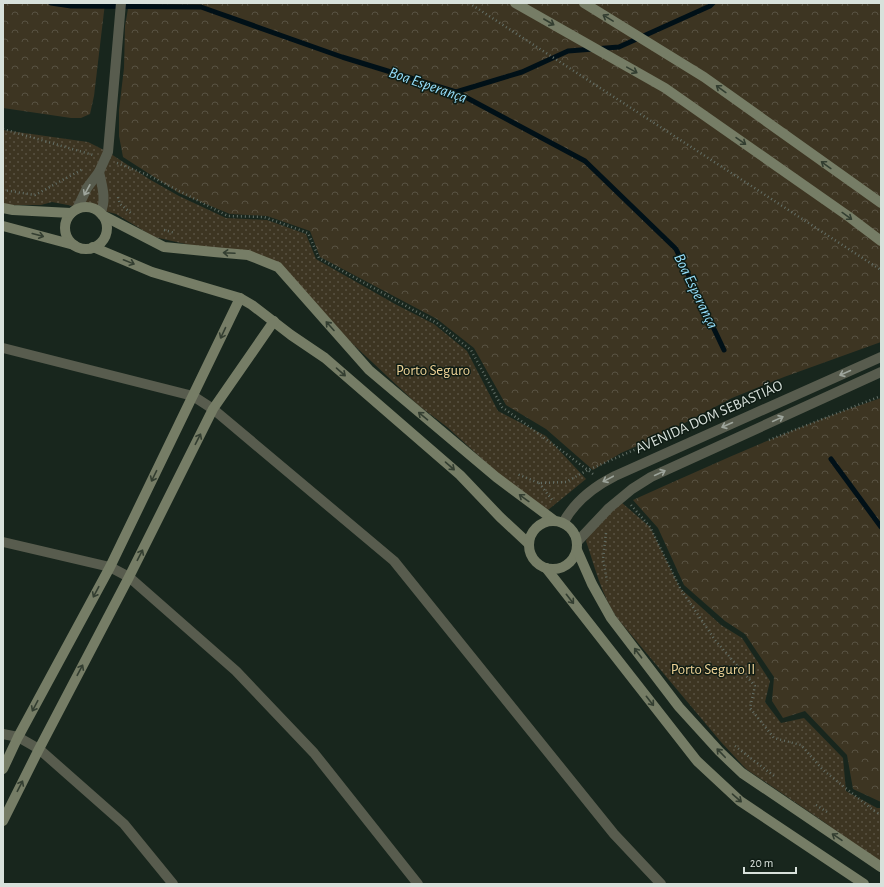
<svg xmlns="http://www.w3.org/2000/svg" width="884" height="887" font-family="'Alegreya Sans',sans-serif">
  <defs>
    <pattern id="forest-crowns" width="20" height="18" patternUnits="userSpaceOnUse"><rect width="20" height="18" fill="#3d3522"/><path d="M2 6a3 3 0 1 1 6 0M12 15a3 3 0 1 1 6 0" fill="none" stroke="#585242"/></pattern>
    <pattern id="park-dots" width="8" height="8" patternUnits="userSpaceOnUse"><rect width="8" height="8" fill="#3d3522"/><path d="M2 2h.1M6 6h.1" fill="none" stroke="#585242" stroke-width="1.8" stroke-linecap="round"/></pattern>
  </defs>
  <rect width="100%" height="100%" fill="#18261d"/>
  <!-- forest -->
  <g fill="url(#forest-crowns)">
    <path d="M3,3H105L94,96L90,114L81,118H71L3,108Z"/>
    <path d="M129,3H881V342L784,377L732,398L662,435L621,453L593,470L546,429L506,405L474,348L437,319L320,257L310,231L267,216L230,214L179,193L123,157L119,136V110L124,68L125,26Z"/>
    <path d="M881,398V802L853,789L847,755L805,711L783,718L772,701L774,677L745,634L725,621L684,585L658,528L633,500C715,463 796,426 881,398Z"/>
  </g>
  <!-- park -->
  <g fill="url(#park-dots)">
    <path d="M3,130L88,142L108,152L149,179L179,196L226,218L267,220L306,234L316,259L395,304L434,324L467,351L498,411L546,436L586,479L548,510L544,507L503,478L447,427L418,405L342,334L280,265L154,237L116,214L78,204L73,206L52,202L41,205H3Z"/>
    <path d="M621,502L650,527L680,588L721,625L742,638L770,681L765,702L781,723L804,718L843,758L846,791L877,808H881V862L859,848L824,822L746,769L721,742L617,618C601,594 595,567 586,541L592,528Z"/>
  </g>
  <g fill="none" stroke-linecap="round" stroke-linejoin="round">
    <!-- stream -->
    <g stroke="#001017" stroke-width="5">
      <path d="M51,3L71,6L201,7L342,57L456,92L585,161L676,249L724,350"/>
      <path d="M456,92L522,72L568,51L619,47L710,6L713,3"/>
      <path d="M831,459L881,527"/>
    </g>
    <!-- path -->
    <g stroke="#647068" stroke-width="2.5" stroke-dasharray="1 3" stroke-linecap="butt">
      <path d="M469,3L881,270"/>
      <path d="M3,129L93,155"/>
      <path d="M117,163L150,176L228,216L264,217L308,233L319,258L437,323L471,350L502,407L588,470L566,482L539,483L517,474"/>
      <path d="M3,190L35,195L83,169"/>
      <path d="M118,197L120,204L132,214"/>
      <path d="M164,230L175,233"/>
      <path d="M769,440L881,396"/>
      <path d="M593,474L588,470L678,431"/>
      <path d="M539,483L553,501"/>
      <path d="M631,505L650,527L680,588L715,640L755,686L750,708L774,738L801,745L823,770L873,810L881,815"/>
      <path d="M606,533L603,559L607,581"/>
      <path d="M735,746L774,776"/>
      <path d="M816,805L827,812"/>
    </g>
    <!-- street -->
    <g stroke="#585c4e" stroke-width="10">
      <path d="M99,172C102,185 107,201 100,213"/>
      <path d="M77,209L87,188L99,172L108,152L121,3"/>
      <path d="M3,348L193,396L213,409L394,561L614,834L661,884"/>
      <path d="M563,523C575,501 593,487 615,476L881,357"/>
      <path d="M3,542L110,567L129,577L236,671L314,753L418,884"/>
      <path d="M577,542L609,508L632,489L651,477L881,372"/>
      <path d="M3,734L18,737L39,749L124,824L173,884"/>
    </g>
    <!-- secondary -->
    <g stroke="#767d66" stroke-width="10">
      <path d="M515,3L665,88L848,216L881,241"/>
      <path d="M584,3L704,77L881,203"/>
      <circle cx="86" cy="228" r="21"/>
      <path d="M3,208L13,210L71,213"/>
      <path d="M102,215L164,247L214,252L248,255L278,267L369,370L496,477L555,521"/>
      <path d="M3,226L74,245"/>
      <path d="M93,247L152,272L240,298L252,305L291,335L325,358L460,475L500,517L529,544"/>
      <circle cx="553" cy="545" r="24"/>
      <path d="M577,550L592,584L611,618L679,707L719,751L742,773L881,867"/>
      <path d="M546,568L697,761L740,801L864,884"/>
      <path d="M3,769L18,737L110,567L240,298"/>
      <path d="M3,821L39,749L129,577L213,409L274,321"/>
    </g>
  </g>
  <!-- one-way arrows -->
  <defs><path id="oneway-shaft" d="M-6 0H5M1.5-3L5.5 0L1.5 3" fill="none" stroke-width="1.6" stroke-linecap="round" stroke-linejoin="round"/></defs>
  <g stroke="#333e31">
    <use href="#oneway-shaft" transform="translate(608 18) rotate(-149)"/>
    <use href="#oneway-shaft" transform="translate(549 22) rotate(30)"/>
    <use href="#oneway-shaft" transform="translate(632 70) rotate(29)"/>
    <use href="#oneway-shaft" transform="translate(721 89) rotate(-144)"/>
    <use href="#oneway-shaft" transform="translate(741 141) rotate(35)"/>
    <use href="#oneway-shaft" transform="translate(826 165) rotate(-144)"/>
    <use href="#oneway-shaft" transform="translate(847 216) rotate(36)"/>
    <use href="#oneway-shaft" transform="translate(38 235) rotate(15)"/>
    <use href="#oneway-shaft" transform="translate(229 253) rotate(-177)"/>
    <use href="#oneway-shaft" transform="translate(129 262) rotate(22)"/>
    <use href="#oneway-shaft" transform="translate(330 326) rotate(-132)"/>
    <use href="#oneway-shaft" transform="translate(223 333) rotate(115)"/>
    <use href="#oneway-shaft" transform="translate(341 372) rotate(41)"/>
    <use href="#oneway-shaft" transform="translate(423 416) rotate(-140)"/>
    <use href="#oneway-shaft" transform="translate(198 439) rotate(-63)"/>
    <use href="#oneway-shaft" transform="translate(450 466) rotate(41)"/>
    <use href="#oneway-shaft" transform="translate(154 476) rotate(116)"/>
    <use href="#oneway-shaft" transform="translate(524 498) rotate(-144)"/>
    <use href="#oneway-shaft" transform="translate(140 555) rotate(-63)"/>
    <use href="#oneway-shaft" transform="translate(96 592) rotate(118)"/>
    <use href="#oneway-shaft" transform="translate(570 599) rotate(52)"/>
    <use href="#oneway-shaft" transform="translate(638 653) rotate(-127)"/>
    <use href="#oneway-shaft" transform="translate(80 670) rotate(-62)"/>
    <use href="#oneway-shaft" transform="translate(650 701) rotate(52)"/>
    <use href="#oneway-shaft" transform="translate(35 706) rotate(118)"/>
    <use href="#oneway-shaft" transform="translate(721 753) rotate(-134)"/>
    <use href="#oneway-shaft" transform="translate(20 786) rotate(-63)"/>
    <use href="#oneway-shaft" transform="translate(737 798) rotate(41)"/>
    <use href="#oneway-shaft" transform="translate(837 837) rotate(-146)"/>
  </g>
  <g stroke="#9ea59c">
    <use href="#oneway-shaft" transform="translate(87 190) rotate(119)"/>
    <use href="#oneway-shaft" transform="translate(845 373) rotate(156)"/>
    <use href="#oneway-shaft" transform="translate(778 419) rotate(-25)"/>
    <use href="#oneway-shaft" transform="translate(727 425) rotate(156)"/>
    <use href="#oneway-shaft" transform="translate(660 473) rotate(-25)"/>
    <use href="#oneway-shaft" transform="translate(608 479) rotate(152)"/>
  </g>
  <g text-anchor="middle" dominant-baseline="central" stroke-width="3" stroke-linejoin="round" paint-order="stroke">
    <!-- park labels -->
    <g font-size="15" fill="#ebd095" stroke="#0f1c14">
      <text x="433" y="370">Porto Seguro</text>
      <text x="713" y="669">Porto Seguro II</text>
    </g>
    <!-- street labels -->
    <g font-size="15" fill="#d8e1db" stroke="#0f1c14">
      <text transform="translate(709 417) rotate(-24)">AVENIDA DOM SEBASTIÃO</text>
    </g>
    <!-- water labels -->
    <g font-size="16" font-style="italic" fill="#94dcf9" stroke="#0f1c14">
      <text transform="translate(428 85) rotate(19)">Boa Esperança</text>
      <text transform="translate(696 291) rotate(64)">Boa Esperança</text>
    </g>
  </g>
  <!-- border -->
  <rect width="884" height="887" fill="none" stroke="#d8e1db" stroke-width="8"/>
  <!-- scale -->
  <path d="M744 867v6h52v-6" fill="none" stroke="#d8e1db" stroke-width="2"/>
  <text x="750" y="867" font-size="12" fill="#d8e1db" stroke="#0f1c14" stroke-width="3" paint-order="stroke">20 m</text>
</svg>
